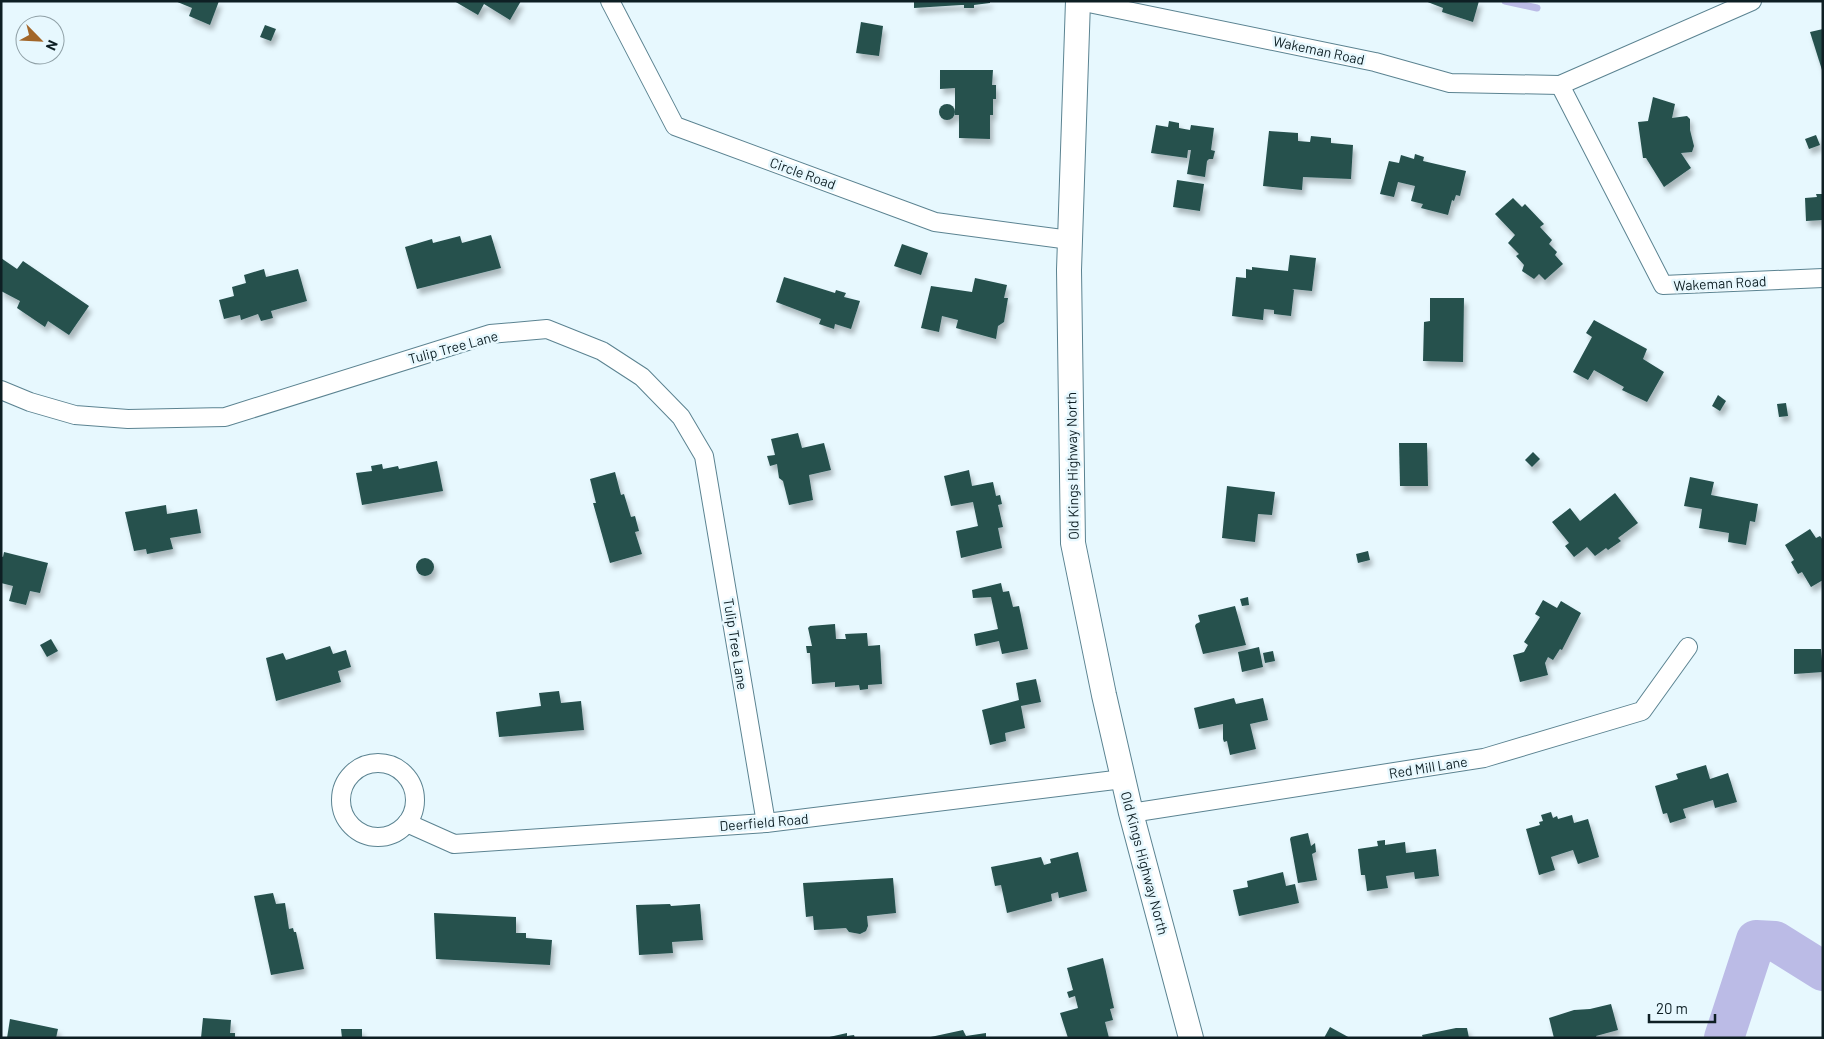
<svg xmlns="http://www.w3.org/2000/svg" width="1824" height="1039" font-family="Barlow,sans-serif">
  <defs>
    <filter id="shadow"><feDropShadow dx="3" dy="5.5" stdDeviation="2.5" flood-color="#0004"/></filter>
  </defs>
  <rect width="100%" height="100%" fill="#e7f8fe"/>
  <g fill="none" stroke-linecap="round" stroke-linejoin="round">
    <!-- stream -->
    <path stroke="#bbbbe6" stroke-width="7" d="M1505,1L1537,8"/>
    <!-- river -->
    <path stroke="#bbbbe6" stroke-width="40" d="M1724,1038L1756,940L1775,941L1823,971"/>
  </g>
  <!-- building -->
  <g fill="#25514e" filter="url(#shadow)">
    <path d="M175,1H219L210,25L189,16L192,8Z"/>
    <path d="M454,1H521L510,20L484,4L478,15Z"/>
    <path d="M914,1H990V3L974,5V8H964V5H961L914,8Z"/>
    <path d="M1425,1H1479L1473,22L1442,12L1443,8Z"/>
    <path d="M861,22L883,26L879,56L856,53Z"/>
    <path d="M265,25L276,29L271,41L260,37Z"/>
    <path d="M1823,29V70H1822L1810,32Z"/>
    <path d="M940,70H993L992,85H996V99H993V115H990V139L959,138V115H955V88L940,89Z"/>
    <path d="M1653,97L1675,104L1672,118L1687,116L1690,119V130L1694,146L1692,152L1681,153L1691,168L1664,187L1646,158H1643L1638,122L1648,121Z"/>
    <circle cx="947" cy="112" r="8"/>
    <path d="M1169,121L1179,123V128L1190,130L1191,125L1214,128L1211,150L1215,151L1213,159H1209L1207,161L1205,177L1187,174L1191,150H1188L1187,158L1151,153L1156,125L1168,127Z"/>
    <path d="M1269,131L1298,133V141L1310,142L1311,136L1331,138V143L1353,145L1351,179L1303,177L1302,190L1263,186Z"/>
    <path d="M1816,135L1820,145L1809,149L1805,139Z"/>
    <path d="M1415,154L1424,157L1423,161L1466,171L1460,196L1456,195L1454,201L1452,200L1448,215L1421,208L1423,204L1411,201L1415,186L1398,182L1394,197L1380,194L1389,161L1399,163L1401,155L1414,159Z"/>
    <path d="M1177,180L1204,184L1200,211L1173,207Z"/>
    <path d="M1816,194H1823V220L1806,221L1805,198L1817,197Z"/>
    <path d="M1513,198L1522,207L1525,204L1544,224L1540,227L1552,240L1549,244L1557,252L1555,255L1563,264L1545,280L1539,274L1534,279L1522,271L1524,265L1516,256L1519,254L1508,243L1515,235L1495,214Z"/>
    <path d="M491,235L501,268L417,289L405,247L432,239L433,243L460,236L462,243Z"/>
    <path d="M902,244L928,253L921,275L894,266Z"/>
    <path d="M1290,255L1316,258L1312,291L1292,289L1294,290L1291,316L1274,314V310L1264,309L1263,320L1232,316L1236,277L1246,278V269L1252,270V267L1288,271Z"/>
    <path d="M1,258L17,269L23,261L89,306L69,335L48,321L45,327L17,308L20,301L1,291Z"/>
    <path d="M264,269L266,277L298,269L307,301L271,311L273,318L261,321L258,314L241,320L240,315L224,319L219,300L234,296L232,287L246,283L244,275Z"/>
    <path d="M784,277L835,293L836,290L846,293L844,297L860,301L851,329L835,324L834,329L819,324L821,319L776,302Z"/>
    <path d="M975,278L1007,285L1004,298H1008L1004,322L998,326L996,339L956,328L958,320L942,316L939,332L921,328L931,286L972,292Z"/>
    <path d="M1430,298H1464L1463,362L1423,361L1424,322L1430,321Z"/>
    <path d="M1594,320L1647,349L1643,359L1664,372L1647,402L1622,390L1624,387L1594,370L1588,380L1573,372L1592,337L1586,333Z"/>
    <path d="M1718,395L1726,401L1720,411L1712,406Z"/>
    <path d="M1786,403L1788,416L1779,417L1777,404Z"/>
    <path d="M798,433L802,448L824,443L831,470L809,475L813,500L789,505L783,481L779,478L777,464L770,466L767,456L775,455L771,439Z"/>
    <path d="M1399,443H1427L1428,486H1400Z"/>
    <path d="M1533,452L1540,459L1532,467L1525,460Z"/>
    <path d="M437,461L443,491L362,505L356,473L372,471L371,466L382,464L383,469L398,466L399,469Z"/>
    <path d="M969,470L972,486L993,482L996,496L1000,495L1002,504L998,505L1003,527L998,528L1002,548L961,558L956,531L978,526L973,502L951,506L944,476Z"/>
    <path d="M615,472L621,495L624,494L631,517L635,516L639,531L635,532L642,554L610,563L593,503H596L590,479Z"/>
    <path d="M1690,477L1714,482L1711,495L1758,504L1755,522L1750,521L1746,545L1728,542L1729,533L1699,528L1702,509L1684,506Z"/>
    <path d="M1227,486L1275,492L1272,515L1258,514L1255,542L1222,538Z"/>
    <path d="M1615,493L1638,523L1618,538L1621,541L1608,550L1606,548L1595,556L1587,547L1574,557L1565,546L1569,543L1552,522L1570,508L1580,521Z"/>
    <path d="M166,505L167,514L197,509L201,533L170,538L173,549L147,554L146,549L134,551L125,512Z"/>
    <path d="M1810,529L1816,538L1820,536L1823,540V580L1811,587L1802,572L1798,574L1791,562L1794,560L1785,545Z"/>
    <path d="M1368,551L1370,560L1358,563L1356,554Z"/>
    <path d="M4,552L48,563L40,593L30,591L26,605L9,601L13,586L1,583V556L3,557Z"/>
    <circle cx="425" cy="567" r="9"/>
    <path d="M1001,583L1003,592L1009,591L1013,607L1019,606L1028,649L1002,654L999,641L976,646L974,634L998,629L991,597L973,598L972,590Z"/>
    <path d="M1248,597L1249,605L1242,606L1240,599Z"/>
    <path d="M1543,600L1557,608L1561,601L1581,613L1562,650L1560,649L1553,660L1548,657L1545,663L1548,675L1520,682L1513,655L1524,652L1528,645L1524,642L1540,617L1535,614Z"/>
    <path d="M1235,606L1246,645L1203,654L1195,626L1196,624L1200,622L1198,615Z"/>
    <path d="M835,624L836,639H846L845,634L867,633L868,646L880,645L882,684L868,685V689L860,690L859,685L835,687V682L812,684L810,653H807L806,646H812L808,628L810,626Z"/>
    <path d="M51,639L58,651L47,657L40,645Z"/>
    <path d="M330,646L333,654L346,650L351,667L338,671L341,682L276,701L266,658L283,653L286,660Z"/>
    <path d="M1259,647L1263,667L1242,672L1238,652Z"/>
    <path d="M1794,649H1821L1823,672L1794,674Z"/>
    <path d="M1273,651L1275,661L1265,663L1263,653Z"/>
    <path d="M1036,679L1041,702L1021,706L1025,728L1005,733L1006,741L990,745L982,710L1019,700L1016,683Z"/>
    <path d="M559,691L561,703L581,701L584,730L499,737L496,712L541,706L539,693Z"/>
    <path d="M1234,698L1236,704L1263,698L1268,720L1250,724L1256,749L1230,755L1227,741L1224,742L1223,739V724L1199,729L1194,708Z"/>
    <path d="M1706,765L1710,779L1728,773L1737,802L1715,808L1713,800L1683,809L1686,818L1670,823L1667,813L1663,814L1655,786L1678,779L1676,774Z"/>
    <path d="M1551,812L1553,818L1557,816L1558,819L1572,815L1574,823L1588,819L1599,857L1578,864L1573,850L1551,857L1555,870L1539,875L1526,829L1540,825L1539,822L1543,821L1541,815Z"/>
    <path d="M1308,833L1311,846L1315,843L1316,852L1312,854L1317,880L1298,883L1290,839L1291,837Z"/>
    <path d="M1385,840V845L1405,842L1406,853L1436,849L1439,876L1415,879L1414,872L1386,876L1388,888L1367,891L1365,875H1361L1358,849L1378,846L1377,841Z"/>
    <path d="M1078,852L1087,891L1059,898L1058,892L1051,894L1052,901L1007,913L1001,885L995,886L991,867L1041,857L1044,865L1051,863L1050,859Z"/>
    <path d="M1283,872L1286,886L1295,884L1299,903L1239,916L1233,890L1248,887L1247,881Z"/>
    <path d="M893,878L896,913L867,916L868,926L866,931L860,934L849,932L846,928L814,930L813,916L806,917L803,883Z"/>
    <path d="M273,893L276,904L285,903L289,929L293,928L294,932H296L304,969L271,975L254,896Z"/>
    <path d="M670,904L671,906L700,904L703,940L672,942L673,953L639,955L636,905Z"/>
    <path d="M434,913L516,917V933H526V938L552,940L550,965L436,959Z"/>
    <path d="M1103,958L1114,1008L1110,1009L1113,1020L1105,1022L1109,1038H1068L1060,1013L1078,1008L1075,996L1069,998L1067,992L1073,990L1067,968Z"/>
    <path d="M1611,1004L1618,1030L1596,1036L1597,1038H1554L1549,1018L1574,1010L1590,1009Z"/>
    <path d="M203,1018L231,1020L230,1033H235V1038H201Z"/>
    <path d="M10,1019L58,1029L56,1038H7Z"/>
    <path d="M1330,1027L1350,1038H1324Z"/>
    <path d="M1456,1028H1467L1469,1038H1423L1422,1035Z"/>
    <path d="M341,1029H362V1038H342Z"/>
    <path d="M963,1030L966,1036L986,1033V1038H926Z"/>
    <path d="M847,1033V1036L854,1035L855,1038H825Z"/>
  </g>
  <g fill="none" stroke-linecap="round" stroke-linejoin="round">
    <!-- street casing -->
    <g stroke="#5b8391" stroke-width="20">
      <g id="street">
        <path d="M610,1L675,126L935,222L1070,240"/>
        <path d="M1079,1L1375,62L1450,83L1560,85"/>
        <path d="M1752,1L1560,85L1663,285L1823,278"/>
        <path d="M1,390L30,402L75,415L128,419L225,417L490,334L547,329L602,351L642,377L681,417L704,456L766,823"/>
        <circle cx="378" cy="800" r="37"/>
        <path d="M1131,813L1484,758L1642,711L1688,647"/>
        <path d="M407,823L454,844L766,823L1123,779"/>
      </g>
    </g>
    <!-- secondary casing -->
    <g stroke="#5b8391" stroke-width="26">
      <path id="secondary" d="M1078,1L1069,270L1073,543L1104,695L1131,813L1191,1038"/>
    </g>
    <!-- street -->
    <use href="#street" stroke="#fff" stroke-width="18"/>
    <!-- secondary -->
    <use href="#secondary" stroke="#fff" stroke-width="24"/>
  </g>
  <g text-anchor="middle" dominant-baseline="central" stroke-width="5" stroke-linejoin="round" paint-order="stroke">
    <!-- street labels -->
    <g font-size="14" fill="#0e1f24" stroke="#e7f8fe">
      <text transform="translate(1319 50) rotate(12)">Wakeman Road</text>
      <text transform="translate(803 173) rotate(20)">Circle Road</text>
      <text transform="translate(1720 283) rotate(-3)">Wakeman Road</text>
      <text transform="translate(453 347) rotate(-15)">Tulip Tree Lane</text>
      <text transform="translate(1072 466) rotate(-91)">Old Kings Highway North</text>
      <text transform="translate(736 644) rotate(81)">Tulip Tree Lane</text>
      <text transform="translate(1428 767) rotate(-9)">Red Mill Lane</text>
      <text transform="translate(764 822) rotate(-5)">Deerfield Road</text>
      <text transform="translate(1145 863) rotate(75)">Old Kings Highway North</text>
    </g>
  </g>
  <!-- border -->
  <rect width="1824" height="1039" fill="none" stroke="#0e1f24" stroke-width="5"/>
  <!-- north arrow -->
  <g transform="translate(40 40) rotate(114)"><circle r="24" fill="#e7f8fe" stroke="#90a1a7"/>
  <path d="M0-4L9 19L0 12L-9 19Z" fill="#a26629"/>
  <text y="-8" font-size="14" font-weight="bold" text-anchor="middle" fill="#0e1f24">N</text>
  </g>
  <!-- scale -->
  <path d="M1649 1014v8h66v-8" fill="none" stroke="#0e1f24" stroke-width="2.5"/>
  <text x="1656" y="1014" font-size="15" fill="#0e1f24" stroke="#e7f8fe" stroke-width="4" paint-order="stroke">20 m</text>
</svg>
